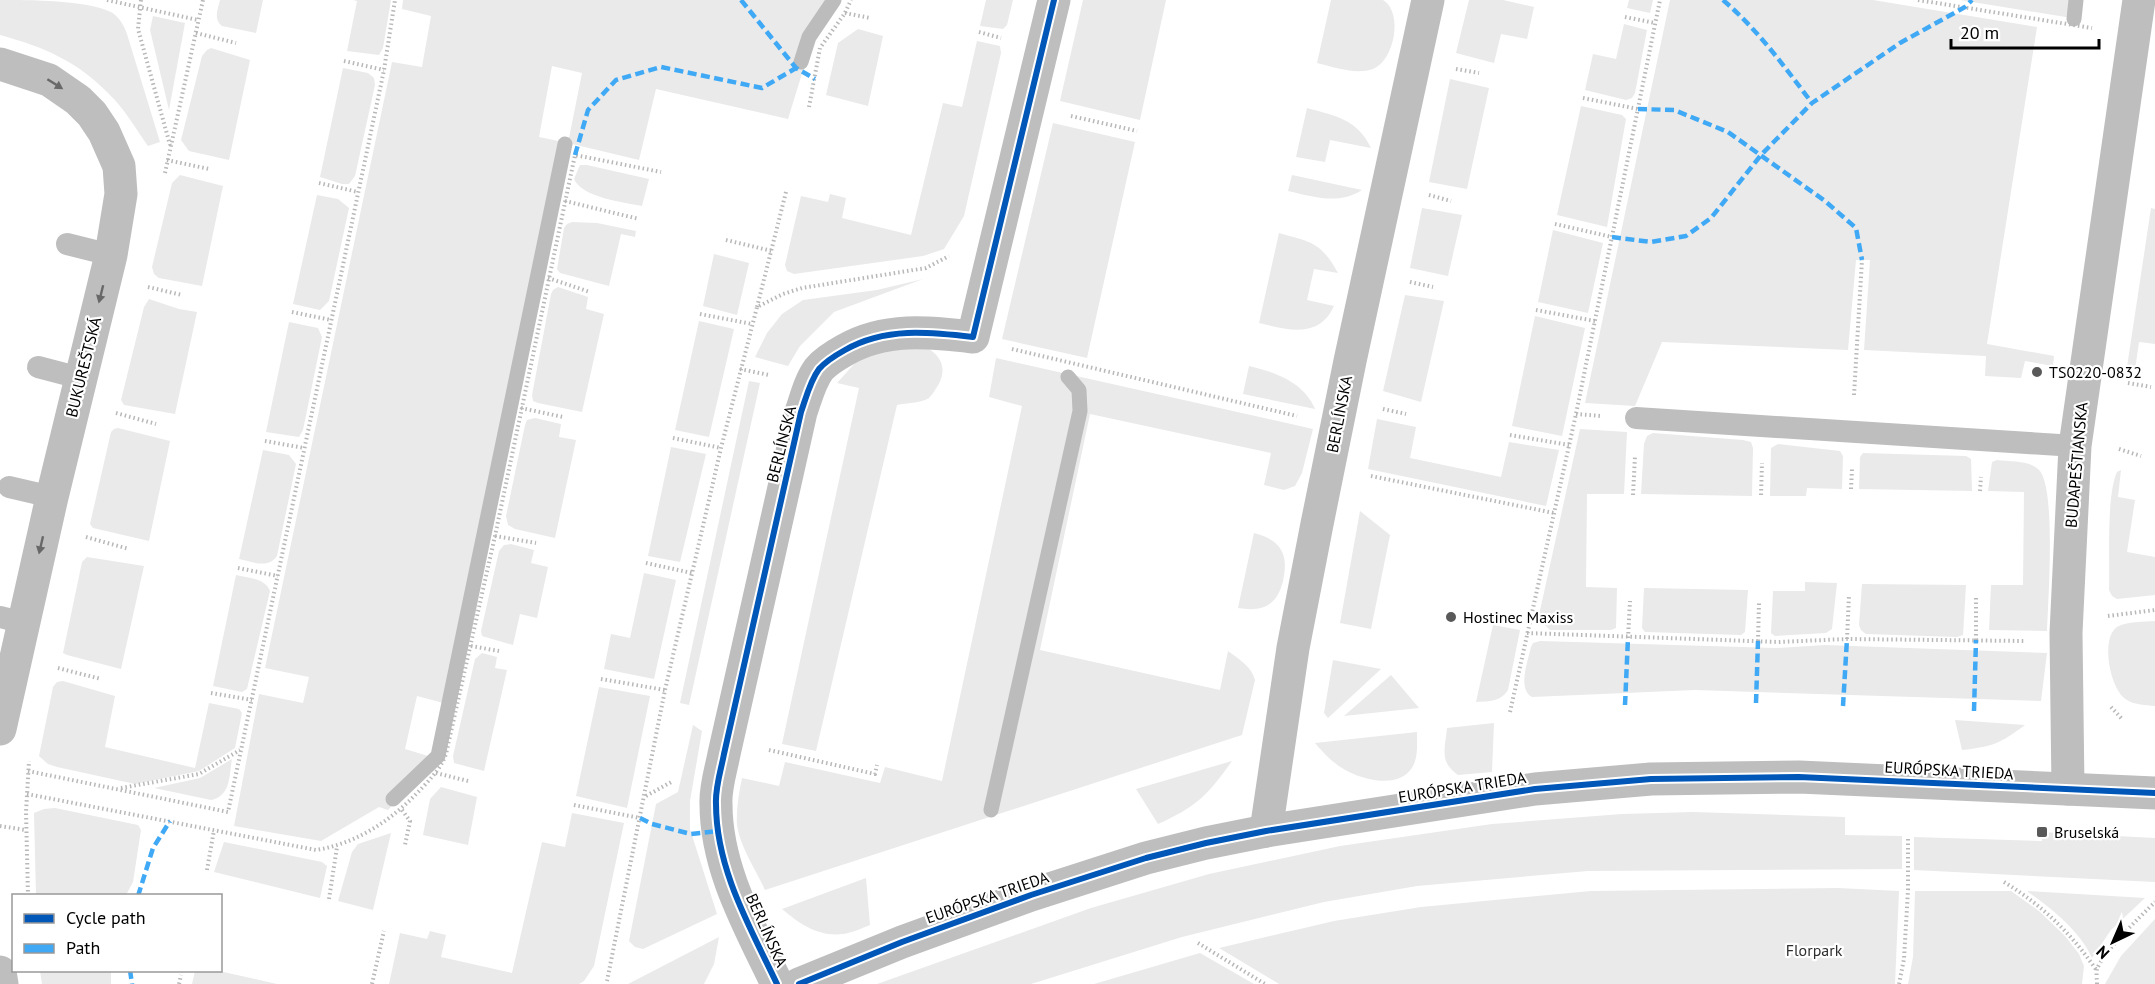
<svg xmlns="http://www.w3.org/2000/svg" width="2155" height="984" font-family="'PT Sans',sans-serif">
  <rect width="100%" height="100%" fill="#fff"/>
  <!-- green -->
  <g fill="#eaeaea" fill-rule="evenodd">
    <path d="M0,0C30,0 86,0 111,12C119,17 124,25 127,34L160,142L148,146C136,129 124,108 109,94C77,61 44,47 0,35Z"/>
    <path d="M220,0H263L256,33L222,26C213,19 218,9 220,0Z"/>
    <path d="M353,0H391L383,48L379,55L347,51L357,1Z"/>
    <path d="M403,0H840L813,38L788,119L656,89L639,160L568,143L511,434L451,705L417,696L405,749L438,759L388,810L379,807L321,841L234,826L259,694L303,703L309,677L265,668L392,62L422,67L431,16L402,9ZM552,66L582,73L568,143L539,137Z"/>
    <path d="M986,0H1013L1007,25L1003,29L980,26Z"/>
    <path d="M1083,0H1166L1140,120L1060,101Z"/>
    <path d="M1331,0H1383C1404,13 1394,61 1373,69C1355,75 1334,67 1317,63Z"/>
    <path d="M1469,0H1503L1534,7L1527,39L1501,34L1494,63L1456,53Z"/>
    <path d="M1629,0H1653L1650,13L1627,8Z"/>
    <path d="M1670,0H1873L2037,27L1987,344L2054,356L2053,366L2025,361L2021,378L1985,376L1986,356L1864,350L1870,260H1856L1848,350L1662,342L1635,406L1585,403Z"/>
    <path d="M1960,0H2080L2078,19Z"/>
    <path d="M153,16L185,23L169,110L150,30Z"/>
    <path d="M1624,24L1647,30L1635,93L1632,98L1626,100L1585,90L1593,54L1616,59Z"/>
    <path d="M858,29L883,36L868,106L826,95L838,43Z"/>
    <path d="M977,41L1000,46L1001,53L964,216L944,249L923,256L794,274L787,271L785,265L801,196L828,202L830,194L846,198L842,218L911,235L943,103L962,107Z"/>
    <path d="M211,48L250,60L229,160L189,151L181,140L202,56L207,50Z"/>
    <path d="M343,68L368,73L374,78L375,85L355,176L349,184H342L320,177Z"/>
    <path d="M1450,79L1489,88L1467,189L1429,182Z"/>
    <path d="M1581,106L1622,115L1626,119L1607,227L1557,215Z"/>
    <path d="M1307,108C1336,116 1357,119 1371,148L1330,140L1325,162L1296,157Z"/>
    <path d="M1053,123L1135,142L1087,358L1002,339Z"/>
    <path d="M580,165H587L649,179L642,206C623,202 583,198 574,179Z"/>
    <path d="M180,175L223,186L202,286L159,278L154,274L152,267L172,183Z"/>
    <path d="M1292,175L1362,190C1339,205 1314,197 1288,191Z"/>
    <path d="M317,195L338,199L349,208L329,301L320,310L293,304Z"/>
    <path d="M1422,208L1462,215L1448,276L1410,268Z"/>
    <path d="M2151,208L2155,209V344L2139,342L2135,370L2127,367Z"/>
    <path d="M572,222L597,223L636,231L635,237L621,234L609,286L560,273L557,269L564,228L567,224Z"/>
    <path d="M1553,230L1603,243L1588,313L1538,302Z"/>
    <path d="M1279,233C1311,242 1321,242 1338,273L1314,269L1307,300L1334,306C1319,339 1288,330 1259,323Z"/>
    <path d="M714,254L749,263L737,315L703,306Z"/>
    <path d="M923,279L834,312L800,346L788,366L755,357L767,333L782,314L803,300L877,290Z"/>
    <path d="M558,287L588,297L586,309L604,314L582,412L538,403L533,401L532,395L551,294L553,290Z"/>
    <path d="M1405,295L1444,301L1421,402L1383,391Z"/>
    <path d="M149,299L179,309L197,312L175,414L124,405L121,400L144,307Z"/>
    <path d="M1535,316L1585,328L1562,436L1512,426Z"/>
    <path d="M699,321L734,329L709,437L675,430Z"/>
    <path d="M289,322L318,328L322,337L303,430L299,437L266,432Z"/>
    <path d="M927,348C945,358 947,374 935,390C934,392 930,397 929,398C921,403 906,403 897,405L816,751L782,744L859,388L837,383L856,362L874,351Z"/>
    <path d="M996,358L1313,429L1302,473L1295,486L1284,490L1264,485L1271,453L1090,414L1040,650L1220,690L1228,651C1240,660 1251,666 1255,680L1242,735L765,890C756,870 740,847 737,825C736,809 739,793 742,778L779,786L785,762L880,783L885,767L942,781L1022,406L989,397Z"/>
    <path d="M1249,366C1275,372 1304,382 1315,409L1243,394Z"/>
    <path d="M749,381L760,383L689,705L680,703Z"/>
    <path d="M535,418L561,424L559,437L576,440L555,538L515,529L508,525L506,516L525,425L527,420Z"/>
    <path d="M1377,419L1416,427L1410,458L1501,477L1509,442L1559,450L1546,506L1368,469Z"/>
    <path d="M118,428L170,441L149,541L93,528L90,524L111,432L114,429Z"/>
    <path d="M1580,429L1627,432L1624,494H1587L1586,587L1617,588L1616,628L1611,630H1550L1544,624L1539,615Z"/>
    <path d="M1653,433L1743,440L1751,442L1753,448L1752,496L1641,494L1644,444L1647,436Z"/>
    <path d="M1778,444L1840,451L1843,456L1842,489L1807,488L1806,496H1770L1771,448Z"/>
    <path d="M671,447L706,454L680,562L648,556Z"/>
    <path d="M263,450L289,455L296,464L277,556C268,569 253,562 239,559Z"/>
    <path d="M1863,453L1966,456L1971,459L1972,491L1859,489L1860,457Z"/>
    <path d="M1997,460C2011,462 2031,460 2040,471C2056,492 2048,601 2047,631L1989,630L1991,585H2023L2024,492L1988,491L1992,462Z"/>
    <path d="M2121,470L2118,497L2135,500L2127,552L2155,557V595L2117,599L2112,596L2109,590C2110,561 2106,497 2117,472Z"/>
    <path d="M1360,511L1390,535L1371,629L1340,623Z"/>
    <path d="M1254,533C1281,540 1289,554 1283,581C1277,606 1262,612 1238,608Z"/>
    <path d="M511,544L534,550L531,563L548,567L537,618L520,614L513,645L482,636L481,631L499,551L504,545Z"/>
    <path d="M87,557L144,566L121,669L67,655L63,653L82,562Z"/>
    <path d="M644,573L676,580L654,679L604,669L611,634L630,638Z"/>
    <path d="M236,575C248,578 265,578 270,591L247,689L242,692L213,686Z"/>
    <path d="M1805,582L1837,583L1832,629L1826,633L1775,636L1771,633L1773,591H1805Z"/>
    <path d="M1862,584L1966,585L1963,635L1957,637L1866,634L1861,630L1859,625Z"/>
    <path d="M1644,588L1748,590L1745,632L1741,635L1645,632L1642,628Z"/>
    <path d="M2155,621V706C2146,705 2135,705 2127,700C2110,691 2100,638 2117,627C2127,621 2144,622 2155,621Z"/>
    <path d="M1493,625L1520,630L1508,690C1500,702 1490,701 1476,702Z"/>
    <path d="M1540,641L1776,648L1825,645L2047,653L2041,701L1695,690L1532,697C1517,689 1528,661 1531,647L1533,643Z"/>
    <path d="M482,653L497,657L495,668L507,670L484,771L454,763L453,756L475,659Z"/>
    <path d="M1333,660L1381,669L1328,718L1324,713Z"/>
    <path d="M1391,675L1419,708L1344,716Z"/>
    <path d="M63,681L115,696L105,747L195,768L209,703L239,709L242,713L235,748L199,771L135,784L57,767L48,764L39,756L53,687L57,682Z"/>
    <path d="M599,687L650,696L627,808L576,796Z"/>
    <path d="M1955,720L2025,725C2001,743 1992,747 1962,750Z"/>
    <path d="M1494,723L1492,772L1458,775C1439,762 1445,749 1447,728Z"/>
    <path d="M693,725L702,731L690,801V829L717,914L643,949L635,947L629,941L656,804L678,792Z"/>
    <path d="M1417,732C1417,741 1418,755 1414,764C1401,793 1354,779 1335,763C1328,758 1321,750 1315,743Z"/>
    <path d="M232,759C229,776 231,796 211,800L154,788L200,778Z"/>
    <path d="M1232,761C1208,795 1196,807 1158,824L1136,789Z"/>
    <path d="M441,787L477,797L468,845L423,835L430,799Z"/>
    <path d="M55,808L138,825L141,830L133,882L126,895H36L34,813L44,809Z"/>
    <path d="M1693,812L1845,817V835L1902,836V869L1588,871L1417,886L1324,902L1182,937L1031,984H877L1091,908L1209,874L1340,846L1492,824L1622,814Z"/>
    <path d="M572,813L624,823L594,966L584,981L579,984H389L400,933L427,939L430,931L446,935L441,957L512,973L542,842L565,847Z"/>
    <path d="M2042,832L2155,838V882L1914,870V837L2042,841Z"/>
    <path d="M391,833L373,910L338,901L352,852L358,844Z"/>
    <path d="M224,842L322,862L327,866L320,898L214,872Z"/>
    <path d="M866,878L870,925C862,928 852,933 843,934C818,937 800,924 782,909Z"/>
    <path d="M1838,888L1899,891L1895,984H1279L1219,948L1334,921L1421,907L1591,891Z"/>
    <path d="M1915,891H2011L2039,911L2065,936L2079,954L2084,966L2082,984H1908L1913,957Z"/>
    <path d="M2028,892V891L2145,898L2111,930L2092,958C2080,931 2051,908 2028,892Z"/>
    <path d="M2155,919V984H2105L2121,956Z"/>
    <path d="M719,937L714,964L704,984H628Z"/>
    <path d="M1200,953L1254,984H1094Z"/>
    <path d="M40,971H111V984H42Z"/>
    <path d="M195,971H219L277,984H192Z"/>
  </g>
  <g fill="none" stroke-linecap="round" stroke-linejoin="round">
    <!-- stream -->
    <g stroke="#bcbcbc" stroke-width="15">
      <path d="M2074,19L2076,0"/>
      <path d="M801,62L809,37L834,0"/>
      <path d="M393,799L438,756L565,144"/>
      <path d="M991,810L1080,411L1079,390L1068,377"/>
    </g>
    <!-- path -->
    <g stroke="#b8b8b8" stroke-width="4" stroke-dasharray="1.5 3" stroke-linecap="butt">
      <path d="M107,0L198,20"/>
      <path d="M141,0L138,29L170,145"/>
      <path d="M1918,0L2092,28"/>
      <path d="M845,13L870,18"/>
      <path d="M1625,17L1655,23"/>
      <path d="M979,32L1001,38"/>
      <path d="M196,33L236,43"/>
      <path d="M344,61L384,70"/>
      <path d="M1456,69L1479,73"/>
      <path d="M1583,98L1638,109"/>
      <path d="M809,107L820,48L845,13L851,0"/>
      <path d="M1071,116L1137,131"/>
      <path d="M167,160L209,169"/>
      <path d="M165,173L203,0"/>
      <path d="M319,183L358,192"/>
      <path d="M1429,195L1451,201"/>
      <path d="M565,201L639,219"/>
      <path d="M1555,224L1612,237"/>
      <path d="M726,240L772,251"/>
      <path d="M548,278L590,292"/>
      <path d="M1410,282L1433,287"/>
      <path d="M148,287L182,295"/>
      <path d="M757,307L786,192"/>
      <path d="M1536,310L1595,321"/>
      <path d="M292,312L331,320"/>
      <path d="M700,314L752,324"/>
      <path d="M1012,349L1297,416"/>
      <path d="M740,369L769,375"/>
      <path d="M2128,383L2151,387"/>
      <path d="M1854,395L1862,260"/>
      <path d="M521,408L563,417"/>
      <path d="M1383,409L1406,414"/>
      <path d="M116,413L156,424"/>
      <path d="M1576,414L1601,416"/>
      <path d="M1510,435L1569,445"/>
      <path d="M673,438L721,448"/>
      <path d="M265,441L304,448"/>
      <path d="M2119,449L2141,456"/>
      <path d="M1371,476L1554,513"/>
      <path d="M1851,489L1852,469"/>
      <path d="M1980,491L1981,477"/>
      <path d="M1633,495L1635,456"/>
      <path d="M1761,495L1762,463"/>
      <path d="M495,536L536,543"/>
      <path d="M86,537L129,549"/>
      <path d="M646,563L692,573"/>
      <path d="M238,568L278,576"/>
      <path d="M2108,616L2155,610"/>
      <path d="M1527,633L1778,642L1847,639L2025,641"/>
      <path d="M1628,638L1630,601"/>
      <path d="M1847,639L1849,595"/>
      <path d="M1976,640V598"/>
      <path d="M1758,641L1759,603"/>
      <path d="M471,646L499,651"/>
      <path d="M58,668L101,679"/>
      <path d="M601,679L665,690"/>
      <path d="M211,693L252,700"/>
      <path d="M2111,707L2123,720"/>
      <path d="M1510,712L1576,414L1660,0"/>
      <path d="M769,750L875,774L877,765"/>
      <path d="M28,771L228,812L384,70L395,0"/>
      <path d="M436,773L468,781"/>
      <path d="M121,788L199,774L240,750"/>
      <path d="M27,794L316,850C359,843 393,819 422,788C432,777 441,768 446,754L495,536L575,155L661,172"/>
      <path d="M646,796L673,781"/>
      <path d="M574,805L640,818"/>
      <path d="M402,810L410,821L405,845"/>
      <path d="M0,826L26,830"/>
      <path d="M207,870L214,830"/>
      <path d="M2004,882C2042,905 2072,934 2097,971"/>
      <path d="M28,896L26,812L29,761"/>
      <path d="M329,899L337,847"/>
      <path d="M1198,943L1265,984"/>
      <path d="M607,981L665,690L721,448L757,307L783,294L802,288L926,268L949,256"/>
      <path d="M179,984L181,975"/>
      <path d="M372,984L384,931"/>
      <path d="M1899,984L1904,959L1908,890V837"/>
      <path d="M2097,984C2097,979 2096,974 2097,969C2104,951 2140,917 2155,902"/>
    </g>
    <!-- service -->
    <g stroke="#bebebe" stroke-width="22">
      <path d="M67,244L111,255"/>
      <path d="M38,367L80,378"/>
      <path d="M1636,418L2075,446"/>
      <path d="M9,487L52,497"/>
      <path d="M0,617L24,623"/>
    </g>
    <!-- minor -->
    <g stroke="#bebebe" stroke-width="33">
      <path d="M0,64L49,80L78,100L92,114L104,132L119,166L121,194L111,255L52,497L0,729"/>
      <path d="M2068,789L2066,633L2075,446L2139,0"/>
      <path d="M1266,831L1293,648L1317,524L1350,361L1428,0"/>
      <path d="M0,972L2,984"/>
      <path d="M777,984C750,927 716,869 716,804C715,788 721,770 724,754L801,412C806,398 810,381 819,369C826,361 836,355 845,350C885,327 929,332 973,337L1054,0"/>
    </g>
    <!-- tertiary -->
    <path stroke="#bebebe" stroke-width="33" d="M799,984L902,942L1031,895L1146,858L1206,843L1266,831L1535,789L1651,779L1799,777L2155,793"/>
    <!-- quiet -->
    <g stroke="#3fa9f5" stroke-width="4.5" stroke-dasharray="9 4.5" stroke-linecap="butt">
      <path d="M741,0L796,68L815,79"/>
      <path d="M1723,0C1758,30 1784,66 1812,103"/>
      <path d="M1638,109L1674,110L1728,132L1825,201L1856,228L1862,260"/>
      <path d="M575,155L588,110L616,80L661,67L762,88L796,68"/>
      <path d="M1612,237L1651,242L1686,236L1711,218L1761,155L1812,103L1900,43L1965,7L1972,0"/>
      <path d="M1756,703L1758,641"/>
      <path d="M1625,705L1628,638"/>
      <path d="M1843,706L1847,639"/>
      <path d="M1974,711L1976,640"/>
      <path d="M640,818L652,824L691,834L718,831"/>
      <path d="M138,896L153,848L170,821"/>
      <path d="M130,970L132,984"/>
    </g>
    <!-- cycleway casing -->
    <g stroke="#fff" stroke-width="10">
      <g id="cycleway">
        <path d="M777,984C750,927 716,869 716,804C715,788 721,770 724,754L801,412C806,398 810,381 819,369C826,361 836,355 845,350C885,327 929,332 973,337L1054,0"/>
        <path d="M799,984L902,942L1031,895L1146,858L1206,843L1266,831L1535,789L1651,779L1799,777L2155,793"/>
      </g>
    </g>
    <!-- cycleway -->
    <use href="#cycleway" stroke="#0057b8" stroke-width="6"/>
  </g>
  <!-- one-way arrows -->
  <defs><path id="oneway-solid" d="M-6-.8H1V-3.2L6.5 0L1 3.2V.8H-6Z" transform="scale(1.5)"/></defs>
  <g fill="#686868">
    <use href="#oneway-solid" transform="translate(55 84) rotate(32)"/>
    <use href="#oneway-solid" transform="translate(101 294) rotate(104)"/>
    <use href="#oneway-solid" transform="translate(41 545) rotate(103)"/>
  </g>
  <!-- markers -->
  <g fill="#595959" stroke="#fff" stroke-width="2">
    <circle cx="2037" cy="372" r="6"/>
    <circle cx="1451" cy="617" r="6"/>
    <rect x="2036" y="826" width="12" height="12" rx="3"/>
  </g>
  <g text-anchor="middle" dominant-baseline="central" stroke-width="4.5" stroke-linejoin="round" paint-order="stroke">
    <!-- street labels -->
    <g font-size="16" fill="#000" stroke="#fff">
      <text transform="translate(83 367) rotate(-76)">BUKUREŠTSKÁ</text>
      <text transform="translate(1339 414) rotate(-79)">BERLÍNSKA</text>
      <text transform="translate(781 444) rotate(-76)">BERLÍNSKA</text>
      <text transform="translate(2076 465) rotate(-85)">BUDAPEŠTIANSKA</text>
      <text transform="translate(1949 770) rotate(3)">EURÓPSKA TRIEDA</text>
      <text transform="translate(1462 787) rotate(-9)">EURÓPSKA TRIEDA</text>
      <text transform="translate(987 897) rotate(-19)">EURÓPSKA TRIEDA</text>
      <text transform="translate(767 930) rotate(66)">BERLÍNSKA</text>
    </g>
    <!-- poi labels -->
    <g font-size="16" fill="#000" stroke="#fff" text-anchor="start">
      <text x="2049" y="372">TS0220-0832</text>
      <text x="1463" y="617">Hostinec Maxiss</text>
      <text x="2054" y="832">Bruselská</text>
    </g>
    <!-- park labels -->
    <g font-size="16" fill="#2f2f2f" stroke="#fff">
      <text x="1814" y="950">Florpark</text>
    </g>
  </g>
  <!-- legend -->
  <rect x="12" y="894" width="210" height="78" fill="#ffffff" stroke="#999999" stroke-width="1.5"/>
  <rect x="24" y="914" width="30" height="9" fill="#0057b8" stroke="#999999" stroke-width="1.5"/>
  <text x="66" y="924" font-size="18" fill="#000000">Cycle path</text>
  <rect x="24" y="944" width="30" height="9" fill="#3fa9f5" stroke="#999999" stroke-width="1.5"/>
  <text x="66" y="954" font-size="18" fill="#000000">Path</text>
  <!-- north arrow -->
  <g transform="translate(2113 942) rotate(224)" stroke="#ffffff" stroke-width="4.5" paint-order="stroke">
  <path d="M0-4.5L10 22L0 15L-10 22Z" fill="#000000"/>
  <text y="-9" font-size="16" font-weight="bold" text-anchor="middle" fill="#000000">N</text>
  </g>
  <!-- scale -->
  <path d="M1951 39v9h148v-9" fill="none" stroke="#000000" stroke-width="3"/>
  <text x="1960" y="39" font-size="18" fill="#000000" stroke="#ffffff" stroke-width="4.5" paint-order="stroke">20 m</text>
</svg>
